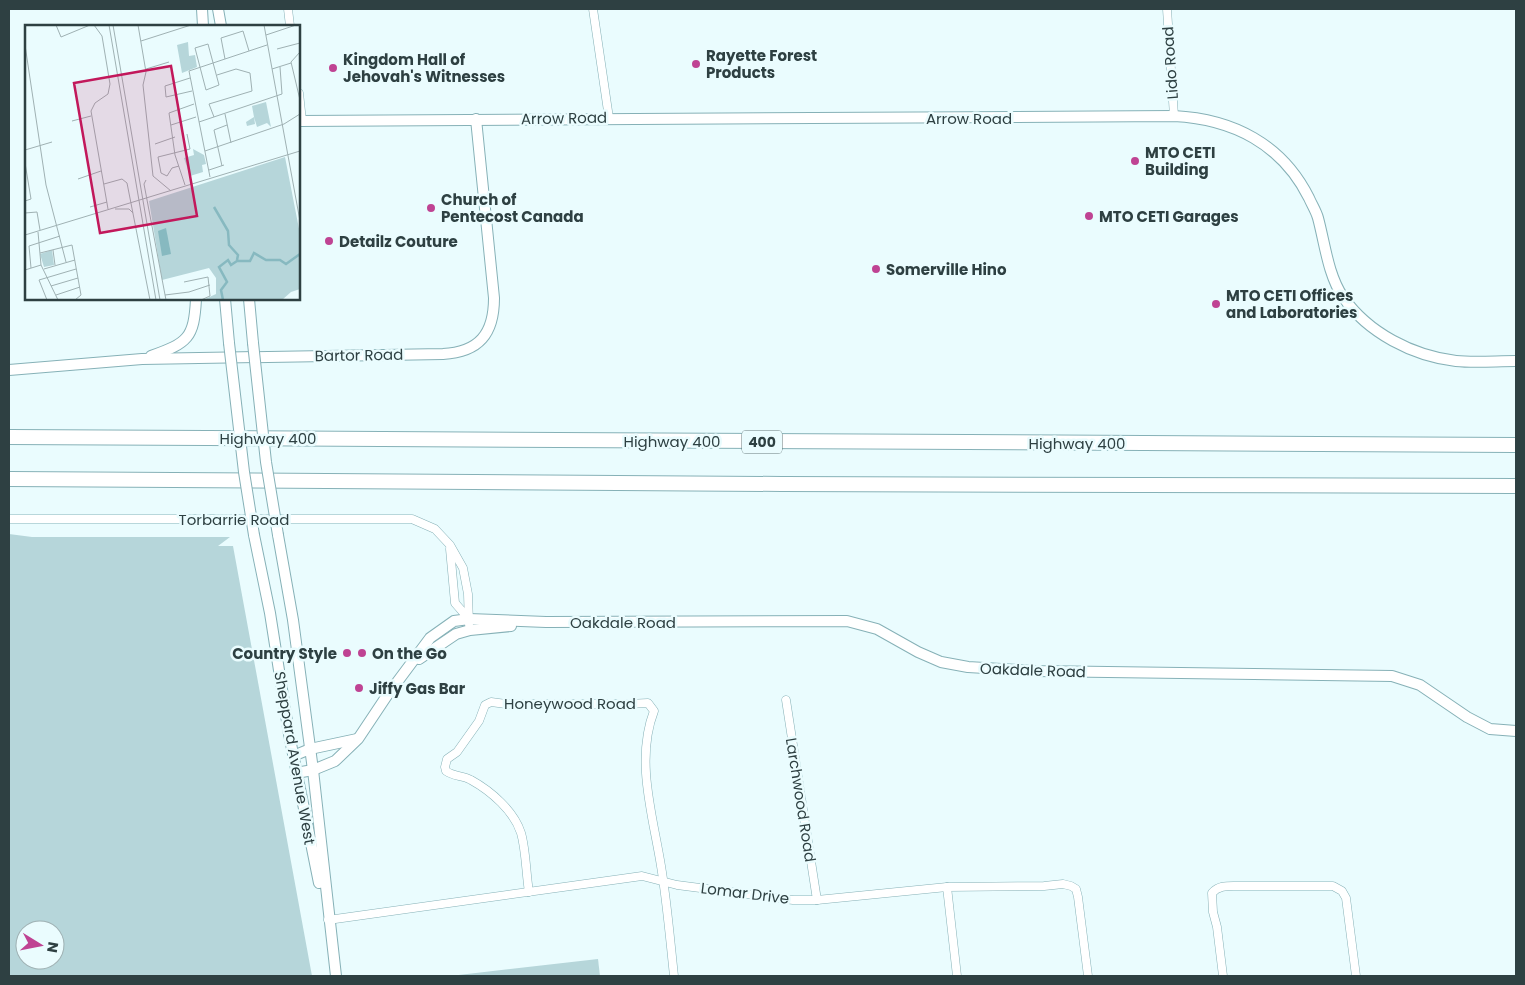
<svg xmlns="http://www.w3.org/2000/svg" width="1525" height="985" font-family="Poppins,sans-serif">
  <rect width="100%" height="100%" fill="#eafcfe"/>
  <!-- green -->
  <g fill="#b6d6da" fill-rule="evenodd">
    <path d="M9,534L32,537H230L218,546H233L312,976H9ZM25,930H55V960H25Z"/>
    <path d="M598,959L600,976H450Z"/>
  </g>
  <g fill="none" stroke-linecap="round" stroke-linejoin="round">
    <!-- street casing -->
    <g stroke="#86b1b7" stroke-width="9">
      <g id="street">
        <path d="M288,9L290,26"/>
        <path d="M593,9L609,118"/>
        <path d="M1167,9L1174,116"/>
        <path d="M299,93L302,121"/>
        <path d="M9,519H412L435,529L450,545L463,568L468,594L469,624"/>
        <path d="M450,549L455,603L469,619"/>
        <path d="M786,700L817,900"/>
        <path d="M947,887L957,976"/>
        <path d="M529,892C526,874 526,850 521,833C514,811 491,791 471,780C463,775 454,777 446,771L445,767L447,759L457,752L479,721L485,705L491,702L506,704H628L648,703L654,711C635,760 653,816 661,866C667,902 670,939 674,976"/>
        <path d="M328,920L642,876L677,885L793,900H817L947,887L1044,886L1063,884L1071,886L1076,889L1078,897L1088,976"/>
        <path d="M1223,976L1217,927L1213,912L1212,893C1219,885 1228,886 1238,886H1333L1342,891L1346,898L1356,976"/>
      </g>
    </g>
    <!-- secondary casing -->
    <g stroke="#86b1b7" stroke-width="12">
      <g id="secondary">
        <path d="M202,9L203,26"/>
        <path d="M218,9L221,26"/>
        <path d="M299,121L1174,116C1233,119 1282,144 1309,198C1312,205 1316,211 1318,218C1325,244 1328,275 1343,297C1368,333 1413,356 1456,361C1475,363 1496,361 1516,361"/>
        <path d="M225,299L229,343"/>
        <path d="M249,299L253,343"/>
        <path d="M151,356C188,343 194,338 196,299"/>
        <path d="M9,370L142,359L443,354C479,352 494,334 494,298L476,119"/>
        <path d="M254,535L270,613L289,734L319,883"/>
        <path d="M278,535L293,620L313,770L336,976"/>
        <path d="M419,659L456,634L470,630L511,626"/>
        <path d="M293,756L310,749L357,739"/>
        <path d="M296,773L313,770L335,761L358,739L386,697L430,638L454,621L469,619L546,622L847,621L877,629L918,652L941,662L968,667L1035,671L1392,676L1420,685L1467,717L1490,729L1516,731"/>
      </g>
    </g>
    <!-- highway casing -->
    <g stroke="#86b1b7" stroke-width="16">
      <g id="highway">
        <path d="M9,437L1516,445"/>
        <path d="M9,479L782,484L1516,486"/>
      </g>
    </g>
    <!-- street -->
    <use href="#street" stroke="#fff" stroke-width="8"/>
    <!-- secondary -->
    <use href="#secondary" stroke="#fff" stroke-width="10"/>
    <!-- highway -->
    <use href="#highway" stroke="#fff" stroke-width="14"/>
    <!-- secondary-bridge casing -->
    <g stroke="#86b1b7" stroke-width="12" stroke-linecap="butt">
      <g id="secondary-bridge">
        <path d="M229,343L244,472L254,535"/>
        <path d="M253,343L266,462L278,535"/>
      </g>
    </g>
    <!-- secondary-bridge -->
    <use href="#secondary-bridge" stroke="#fff" stroke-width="10"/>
  </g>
  <!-- markers -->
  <g fill="#bf4393" stroke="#eafcfe" stroke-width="2">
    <circle cx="696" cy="64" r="5"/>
    <circle cx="333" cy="68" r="5"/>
    <circle cx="1135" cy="161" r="5"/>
    <circle cx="431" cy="208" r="5"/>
    <circle cx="1089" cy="216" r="5"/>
    <circle cx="329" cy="241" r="5"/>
    <circle cx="876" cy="269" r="5"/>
    <circle cx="1216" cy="304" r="5"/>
    <circle cx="347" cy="653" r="5"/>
    <circle cx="362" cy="653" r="5"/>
    <circle cx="359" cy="688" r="5"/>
  </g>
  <g text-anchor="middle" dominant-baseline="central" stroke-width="5" stroke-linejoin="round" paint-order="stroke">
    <!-- shield labels -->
    <rect fill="#eafcfe" stroke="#66787a" stroke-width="1" x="742" y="430.5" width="40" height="23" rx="4"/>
    <g font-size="14" font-weight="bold" fill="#2e4042">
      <text x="762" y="442">400</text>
    </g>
    <!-- poi labels -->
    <g font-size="15" font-weight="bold" fill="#2e4042" stroke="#eafcfe" text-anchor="start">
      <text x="706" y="55">Rayette Forest<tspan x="706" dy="17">Products</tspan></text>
      <text x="343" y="59">Kingdom Hall of<tspan x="343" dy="17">Jehovah's Witnesses</tspan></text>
      <text x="1145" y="152">MTO CETI<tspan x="1145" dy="17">Building</tspan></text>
      <text x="441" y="199">Church of<tspan x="441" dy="17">Pentecost Canada</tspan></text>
      <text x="1099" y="216">MTO CETI Garages</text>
      <text x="339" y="241">Detailz Couture</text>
      <text x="886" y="269">Somerville Hino</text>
      <text x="1226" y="295">MTO CETI Offices<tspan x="1226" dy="17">and Laboratories</tspan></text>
      <text x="337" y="653" text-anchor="end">Country Style</text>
      <text x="372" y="653">On the Go</text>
      <text x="369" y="688">Jiffy Gas Bar</text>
    </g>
    <!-- street labels -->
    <g font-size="15" fill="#2e4042" stroke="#eafcfe">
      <text transform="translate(1170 63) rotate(-94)">Lido Road</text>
      <text transform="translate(564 118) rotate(-1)">Arrow Road</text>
      <text x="969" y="118">Arrow Road</text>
      <text transform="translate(359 355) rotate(-1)">Bartor Road</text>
      <text x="268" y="438">Highway 400</text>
      <text x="672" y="441">Highway 400</text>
      <text x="1077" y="443">Highway 400</text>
      <text x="234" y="519">Torbarrie Road</text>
      <text x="623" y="622">Oakdale Road</text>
      <text transform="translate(1033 670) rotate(2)">Oakdale Road</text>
      <text x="570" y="703">Honeywood Road</text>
      <text transform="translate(295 758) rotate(80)">Sheppard Avenue West</text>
      <text transform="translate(801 800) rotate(81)">Larchwood Road</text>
      <text transform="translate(745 893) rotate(7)">Lomar Drive</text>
    </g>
  </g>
  <!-- overview -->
  <g transform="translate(25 25)">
    <rect width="275" height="275" fill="#eafcfe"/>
    <path d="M163,17L164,31L170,30L172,42L157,48L152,20ZM241,77L246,102L242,98L232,102L229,92L230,99L222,101L221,97L229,92L227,81ZM168,124L179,130L181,139L177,140L178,147L165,151L159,133L169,130ZM260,132L275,209V264L266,267L257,275H178L191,269V253L184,243L137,255L124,176ZM27,225L29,240L19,242L15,229Z" fill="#b6d6da"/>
    <path d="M141,203L146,229L137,231L133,206Z" fill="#87b9c0"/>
    <path fill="none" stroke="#87b9c0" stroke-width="2.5" d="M189,182L203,206L204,220L213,230L212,235M198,275L196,265L202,257L194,242L203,235L206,240L212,236H225L229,228L241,235H255L261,239L275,229"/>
    <path fill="none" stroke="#9fb1b3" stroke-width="1" d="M31,0L36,12L65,0M69,0L77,11L85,59L83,69L70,78L66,86L83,184M84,0L131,275M88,0L135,275M113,0L121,47L118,60L128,151L146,166M239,0L275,196M241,10L271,0M116,16L166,0M183,19L194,60L181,65L170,23ZM0,20L21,160L41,237M252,24L275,18M275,27L266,37L275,75M200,34L196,13L218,6L224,26M121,44L144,37M247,44L266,38M165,53L140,61L141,72L167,66M200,89L206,118M189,92L184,79L227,66L225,48L211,44L192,50M47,96L66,91M174,97L257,69L255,42M146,100L171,92M130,119L150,112M0,125L27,117M180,126L259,99L275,89M0,138L6,174L0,176M154,141L147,143L142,151L136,148L133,132L165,124L162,109M197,141L189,105L202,100M184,145L199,140M185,152L164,46L242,20M53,154L76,146M121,155L119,159L141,275M79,159L97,154L102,158L125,275M160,160L150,130L144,88L169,79M65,182L82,177M90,184H104L108,188M0,188L12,187L15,205M13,207L16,240L33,275M0,210L275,126M28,225L30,240M15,228L47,220L56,270L50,275M6,243L4,221L35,211M19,244L50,235M0,245L16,240M159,257L183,252L185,271L176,275M26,261L53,253M31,270L55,262M140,270L164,267L185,260M22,275L14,255L51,244"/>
    <path fill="#c2185b" fill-opacity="0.15" stroke="#c2185b" stroke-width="2.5" d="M146,41L172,191L75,208L49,58Z"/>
    <rect width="275" height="275" fill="none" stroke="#2e4042" stroke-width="2.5"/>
  </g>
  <!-- border -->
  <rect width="1525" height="985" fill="none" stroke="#2e4042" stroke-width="20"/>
  <!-- north arrow -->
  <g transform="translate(40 945) rotate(100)"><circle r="24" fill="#eafcfe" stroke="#9fb1b3"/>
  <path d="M0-4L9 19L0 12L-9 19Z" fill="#bf4393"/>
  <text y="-8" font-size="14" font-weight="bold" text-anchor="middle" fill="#2e4042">N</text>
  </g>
</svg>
